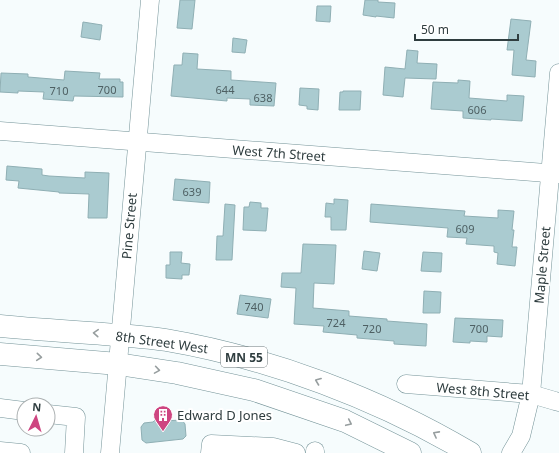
<svg xmlns="http://www.w3.org/2000/svg" width="559" height="453" font-family="'Noto Sans',sans-serif">
  <rect width="100%" height="100%" fill="#f6fcfd"/>
  <!-- building -->
  <g fill="#aacbd0" stroke="#8fafb4">
    <path d="M180,0H195L192,29L177,28Z"/>
    <path d="M365,0H378V2L395,3L394,18L376,16V17L363,15Z"/>
    <path d="M317,6H331L330,22L316,21Z"/>
    <path d="M511,19L531,21L526,60L536,61L535,77L512,75L514,50H507Z"/>
    <path d="M83,22L102,25L100,40L81,37Z"/>
    <path d="M233,38L247,40L245,53L232,52Z"/>
    <path d="M407,50L418,51L417,63L437,64L436,79L405,78L403,97L383,95L385,67L405,69Z"/>
    <path d="M183,53L198,54L197,69L231,71V80L276,83L274,106L250,105V99L227,98V101L171,96L174,65H182Z"/>
    <path d="M65,71L100,73L99,79H120V82H123V97L74,96L73,101L43,99L44,92L18,91V93L0,92L1,73L28,74V77L64,80Z"/>
    <path d="M458,80L470,81L469,98L507,101V95L524,96L522,121L491,119V120L463,118V111L431,109L433,82L458,83Z"/>
    <path d="M300,88L319,89L318,110L307,109V106L299,105Z"/>
    <path d="M343,91H361L360,110H339L340,92H343Z"/>
    <path d="M7,166L42,169V175L49,176L85,178V172L109,173L107,218H88L89,194L59,193V192L18,188L19,181L6,180Z"/>
    <path d="M175,179L210,182L209,203L173,200Z"/>
    <path d="M334,199L348,200L346,230H331V217H325L326,203L334,204Z"/>
    <path d="M250,202L261,203V208H268L266,231L243,230L244,207H249Z"/>
    <path d="M225,204L235,205L232,260H216L217,236H223Z"/>
    <path d="M371,204L465,211L464,216L498,218V210L514,211L512,230H514L512,247H517L515,266L497,264L498,253L494,252V246L466,244L467,238L447,237L448,228L370,222Z"/>
    <path d="M303,244L336,245L334,284L314,283L313,308L349,311V316L387,319V321L427,324L426,346L394,344V341L357,338V335L323,332L324,326L294,324L296,288L281,287L282,273H301Z"/>
    <path d="M364,251L380,253L377,271L362,269Z"/>
    <path d="M170,252H182L181,263L190,264L189,275H182V279L166,278V265H170Z"/>
    <path d="M423,252L442,253L441,272L421,271Z"/>
    <path d="M424,291L441,292L440,313H423Z"/>
    <path d="M240,295L271,299L268,318L237,314Z"/>
    <path d="M455,318L503,320L502,337L487,336V342L470,341V343L453,342Z"/>
    <path d="M157,418L162,421L182,420L185,424L186,436L183,439L146,443L142,440L141,427L144,423L153,422Z"/>
  </g>
  <g fill="none" stroke-linecap="round" stroke-linejoin="round">
    <!-- minor casing -->
    <g stroke="#749398" stroke-width="19">
      <g id="minor">
        <path d="M0,131L559,174"/>
        <path d="M406,384L531,394L555,401L559,402"/>
        <path d="M0,408L24,411"/>
        <path d="M48,414L76,417L74,453"/>
        <path d="M0,451L21,453"/>
        <path d="M110,453L150,0"/>
        <path d="M210,453L211,444L273,447L296,453"/>
        <path d="M315,453V451"/>
        <path d="M511,453L521,436L531,394L559,73"/>
      </g>
    </g>
    <!-- highway casing -->
    <g stroke="#749398" stroke-width="23">
      <g id="highway">
        <path d="M0,326C30,329 60,331 90,333C115,335 141,336 166,340C271,358 379,399 470,453"/>
        <path d="M0,354L118,364L177,373L254,390L345,421L410,453"/>
      </g>
    </g>
    <!-- minor -->
    <use href="#minor" stroke="#fff" stroke-width="18"/>
    <!-- highway -->
    <use href="#highway" stroke="#fff" stroke-width="22"/>
  </g>
  <!-- one-way arrows -->
  <defs><path id="oneway-chevron" d="M-2-3.5L2.5 0L-2 3.5" fill="none" stroke-width="1.6" stroke-linecap="round" stroke-linejoin="round"/></defs>
  <g stroke="#979e9f">
    <use href="#oneway-chevron" transform="translate(96 333) rotate(-176)"/>
    <use href="#oneway-chevron" transform="translate(39 357) rotate(5)"/>
    <use href="#oneway-chevron" transform="translate(157 370) rotate(9)"/>
    <use href="#oneway-chevron" transform="translate(318 381) rotate(-159)"/>
    <use href="#oneway-chevron" transform="translate(349 423) rotate(25)"/>
    <use href="#oneway-chevron" transform="translate(436 434) rotate(-152)"/>
  </g>
  <!-- icons -->
  <defs>
    <g id="building-pin" transform="scale(1)"><path d="M0 17L-7.5 6A9.5 9.5 0 1 1 7.5 6Z" fill="#ce4581" stroke="#fff"/><path d="M-4-6H4V6H1V3H-1V6H-4ZM-2.5-4.3h1.7v1.8h-1.7ZM.8-4.3h1.7v1.8H.8ZM-2.5-1h1.7V.8h-1.7ZM.8-1h1.7V.8H.8Z" fill="#fff"/></g>
  </defs>
  <g fill-rule="evenodd">
    <use href="#building-pin" x="163" y="415"/>
  </g>
  <g text-anchor="middle" dominant-baseline="central" stroke-width="4" stroke-linejoin="round" paint-order="stroke">
    <!-- number labels -->
    <g font-size="11" fill="#4e6063">
      <text x="107" y="89">700</text>
      <text x="225" y="89">644</text>
      <text x="59" y="90">710</text>
      <text x="263" y="97">638</text>
      <text x="477" y="109">606</text>
      <text x="192" y="191">639</text>
      <text x="465" y="228">609</text>
      <text x="254" y="306">740</text>
      <text x="336" y="322">724</text>
      <text x="372" y="328">720</text>
      <text x="479" y="328">700</text>
    </g>
    <!-- shield labels -->
    <rect fill="#fff" stroke="#6d7779" stroke-width="1" x="221" y="347" width="46" height="20" rx="3"/>
    <g font-size="12" font-weight="bold" fill="#2f3d3f">
      <text x="244" y="357">MN 55</text>
    </g>
    <!-- street labels -->
    <g font-size="13" fill="#2f3d3f" stroke="#fff">
      <text transform="translate(279 153) rotate(4)">West 7th Street</text>
      <text transform="translate(129 226) rotate(-85)">Pine Street</text>
      <text transform="translate(542 265) rotate(-85)">Maple Street</text>
      <text transform="translate(162 342) rotate(8)">8th Street West</text>
      <text transform="translate(483 391) rotate(5)">West 8th Street</text>
    </g>
    <!-- poi labels -->
    <g font-size="13" fill="#2f3d3f" stroke="#fff" text-anchor="start">
      <text x="177" y="415">Edward D Jones</text>
    </g>
  </g>
  <!-- north arrow -->
  <g transform="translate(36 417) rotate(5)"><circle r="19" fill="#ffffff" stroke="#acb1b2"/>
  <path d="M0-3L7 15L0 10L-7 15Z" fill="#ce4581"/>
  <text y="-6" font-size="11" font-weight="bold" text-anchor="middle" fill="#2f3d3f">N</text>
  </g>
  <!-- scale -->
  <path d="M415 34v6h103v-6" fill="none" stroke="#2f3d3f" stroke-width="2"/>
  <text x="421" y="34" font-size="12" fill="#2f3d3f" stroke="#ffffff" stroke-width="3" paint-order="stroke">50 m</text>
</svg>
